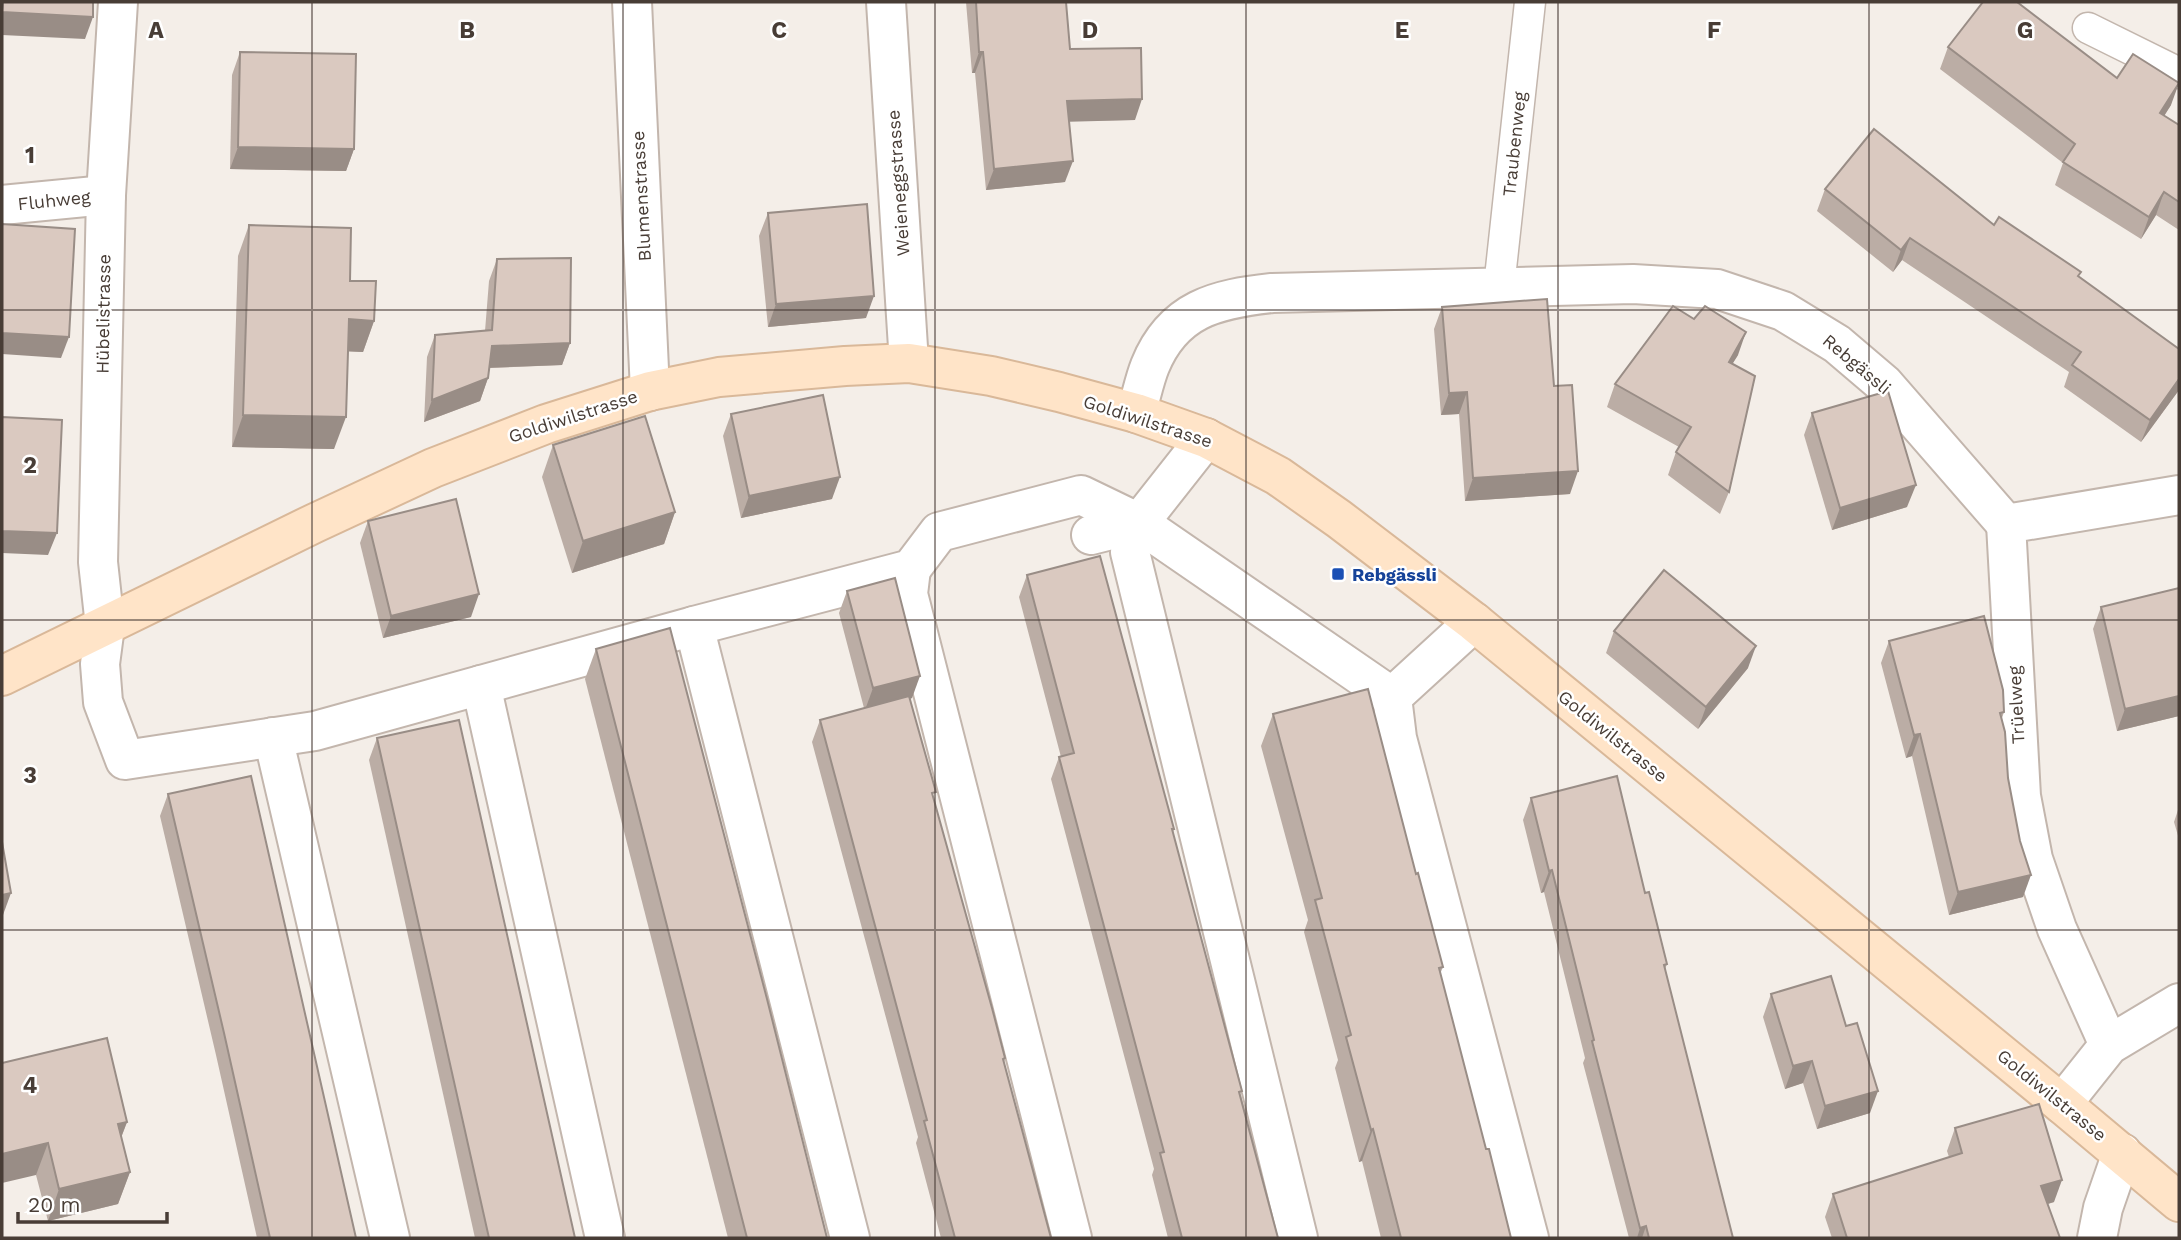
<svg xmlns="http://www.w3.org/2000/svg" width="2181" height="1240" font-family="'Work Sans',sans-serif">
  <rect width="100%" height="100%" fill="#f4eee8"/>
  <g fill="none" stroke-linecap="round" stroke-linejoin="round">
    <!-- lane casing -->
    <g stroke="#c3b6ad" stroke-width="33">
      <g id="lane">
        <path d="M2088,28L2179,73"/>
        <path d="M1499,287L1530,2"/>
      </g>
    </g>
    <!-- street casing -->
    <g stroke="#c3b6ad" stroke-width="42">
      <g id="street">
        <path d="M118,2L106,195L98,562L105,626L100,664L103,702L125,760L315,731L694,626"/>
        <path d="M632,2L650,391"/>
        <path d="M886,2L909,363"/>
        <path d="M2,205L106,195"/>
        <path d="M1136,413C1141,398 1144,381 1150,366C1173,309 1216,299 1272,293L1633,284L1717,289L1783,311L1837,344L1884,384L2006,524"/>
        <path d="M1139,523L1130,552L1298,1238"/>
        <path d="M1091,535L1139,523L1392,697L1474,622"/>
        <path d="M911,569L908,594L1072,1238"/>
        <path d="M481,685L605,1238"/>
        <path d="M1392,697L1397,738L1529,1238"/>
        <path d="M273,737L390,1238"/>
        <path d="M2109,1045L2057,929L2033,859L2021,796L2006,524L2179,495"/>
        <path d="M2062,1104L2109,1045L2179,1003"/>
        <path d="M850,1238L694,626L911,569L939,532L1081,495L1139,523L1206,438"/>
        <path d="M2097,1238L2103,1208L2122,1153"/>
      </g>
    </g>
    <!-- secondary casing -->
    <g stroke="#d9b899" stroke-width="42">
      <path id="secondary" d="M2,676L315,523L433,468L546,424L650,391L719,377L845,366L909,363L991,376L1059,392L1136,413L1206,438L1278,476L1339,519L1474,622L2062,1104L2179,1202"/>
    </g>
    <!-- lane -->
    <use href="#lane" stroke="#fff" stroke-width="30"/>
    <!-- street -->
    <use href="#street" stroke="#fff" stroke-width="38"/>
    <!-- secondary -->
    <use href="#secondary" stroke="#ffe4c8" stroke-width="38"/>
  </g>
  <!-- wall -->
  <g fill="#bbada5">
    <path d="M966,2H1066L1070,49L1135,120L1069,121L1065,182L986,190L975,73H972Z"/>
    <path d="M1948,47L2117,78L2171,105L2164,116L2179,125V230L2156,215L2141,239L2055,185L2063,163L1940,69Z"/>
    <path d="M240,52L354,149L346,171L230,169L232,75Z"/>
    <path d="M1825,189L1994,225L2079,277L2179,349V390L2141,442L2064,387L2069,372L1902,260L1893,272L1817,211Z"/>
    <path d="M768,213L866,318L768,327L759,236Z"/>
    <path d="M249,225L350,281L374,321L363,352L348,351L334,449L232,447L238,256Z"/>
    <path d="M497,259L570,343L562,365L489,368L488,378L480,401L424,422L427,357L435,335L485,331L489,281Z"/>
    <path d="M1442,307L1554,386L1570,494L1465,501L1459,414L1441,415L1434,329Z"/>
    <path d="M1738,355L1732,364L1729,492L1720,514L1668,475L1676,452L1679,447L1607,407L1615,384Z"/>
    <path d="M1812,413L1907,507L1832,530L1804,435Z"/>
    <path d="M731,414L832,499L741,518L723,436Z"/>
    <path d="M553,445L675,512L664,544L572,573L542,477Z"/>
    <path d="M368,521L471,617L383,638L360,543Z"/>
    <path d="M1027,575L1174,829L1173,833L1278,1238H1168L1152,1175L1154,1169L1051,779L1059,757H1061L1019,597Z"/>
    <path d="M2179,588V716L2117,731L2093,629L2101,607Z"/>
    <path d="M847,591L912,698L910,699L933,798L1005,1058L1004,1063L1051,1238H941L916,1143L918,1137L812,742L820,720L864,708L839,613Z"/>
    <path d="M1614,631L1748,668L1698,729L1606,653Z"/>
    <path d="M1889,641L2004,712L2002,718L2008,778L2020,841L2023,897L1949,915L1912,756L1906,758L1881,663Z"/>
    <path d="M596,649L827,1238H728L585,679Z"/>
    <path d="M1273,714L1416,874L1443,967L1440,974L1486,1149L1511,1238H1381L1362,1161L1359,1162L1335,1068L1338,1060L1304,932L1308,920L1261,746Z"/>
    <path d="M377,738L575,1238H475L369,760Z"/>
    <path d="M168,794L356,1238H257L216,1055L160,816Z"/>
    <path d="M1531,798L1645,893L1667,964L1665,969L1733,1238H1629L1583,1063L1585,1058L1544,892L1541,893L1523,820Z"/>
    <path d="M2178,810H2179V839L2174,822Z"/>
    <path d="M1771,994L1870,1113L1817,1129L1803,1083L1785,1089L1763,1017Z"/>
    <path d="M2,1063L127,1122L121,1138L130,1172L118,1204L48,1221L36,1175Z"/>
    <path d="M1955,1128L2054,1202L2048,1204L2060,1238H1832L1825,1217L1833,1194L1949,1157L1947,1151Z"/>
  </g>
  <!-- shaded-wall -->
  <g fill="#998d86">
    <path d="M2,12L93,17L85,39L2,35Z"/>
    <path d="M979,52H983L975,73H972Z"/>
    <path d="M2179,83L2171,105L2152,135L2160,113Z"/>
    <path d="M1142,99L1135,120L1060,122L1067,101Z"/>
    <path d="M238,147L354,149L346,171L230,169Z"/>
    <path d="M1073,161L1065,182L986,190L994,169Z"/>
    <path d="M2164,192L2156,215L2141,239L2149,217Z"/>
    <path d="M1910,238L1902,260L1893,272L1901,250Z"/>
    <path d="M874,296L866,318L768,327L776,304Z"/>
    <path d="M349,319L374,321L363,352L337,351Z"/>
    <path d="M1746,332L1738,355L1720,384L1729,362Z"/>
    <path d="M2,333L69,337L61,358L2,354Z"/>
    <path d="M570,343L562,365L484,368L492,346Z"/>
    <path d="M488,378L480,401L424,422L432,400Z"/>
    <path d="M2179,379V390L2141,442L2150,420Z"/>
    <path d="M1467,392L1459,414L1441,415L1449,393Z"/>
    <path d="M243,415L346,417L334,449L232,447Z"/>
    <path d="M1578,471L1570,494L1465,501L1473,478Z"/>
    <path d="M840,477L832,499L741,518L749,496Z"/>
    <path d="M1916,485L1907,507L1832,530L1840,508Z"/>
    <path d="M675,512L664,544L572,573L583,541Z"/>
    <path d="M2,531L57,533L48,555L2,553Z"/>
    <path d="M479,594L471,617L383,638L391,616Z"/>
    <path d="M1756,646L1748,668L1698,729L1706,707Z"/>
    <path d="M920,676L912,698L865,710L873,688Z"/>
    <path d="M2179,696V716L2117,731L2125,709Z"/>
    <path d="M1920,734L1912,756L1906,758L1914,735Z"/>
    <path d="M1552,870L1544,892L1541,893L1549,871Z"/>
    <path d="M2031,875L2023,897L1949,915L1958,892Z"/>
    <path d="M11,893L3,915L2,916V895Z"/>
    <path d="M1812,1061L1803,1083L1785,1089L1793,1066Z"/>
    <path d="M1878,1091L1870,1113L1817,1129L1825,1106Z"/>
    <path d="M127,1122L115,1153L118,1124Z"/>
    <path d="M1373,1129L1362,1161L1359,1162L1371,1130Z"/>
    <path d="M48,1143L36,1175L2,1183V1154Z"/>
    <path d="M130,1172L118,1204L48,1221L59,1189Z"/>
    <path d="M2062,1180L2054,1202L2033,1208L2041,1186Z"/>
    <path d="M1646,1226L1642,1238H1637L1640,1228Z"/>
  </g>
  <!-- building -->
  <g fill="#dac9c0" stroke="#998d86" stroke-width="2">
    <path d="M3,2H93V17L2,12Z"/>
    <path d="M976,2H1066L1070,49L1141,48L1142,99L1067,101L1073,161L994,169L983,52H979Z"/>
    <path d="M1983,2H2017L2117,78L2133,54L2179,83L2160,113L2179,125V202L2164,192L2149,217L2063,162L2075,144L1948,47Z"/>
    <path d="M240,52L356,54L354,149L238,147Z"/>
    <path d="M1874,129L1994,225L1999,217L2081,272L2078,276L2179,349V379L2150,420L2072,365L2081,352L1910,238L1901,250L1825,189Z"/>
    <path d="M867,204L874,296L776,304L768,213Z"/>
    <path d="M2,224L75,229L69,337L2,333Z"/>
    <path d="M249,225L351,228L350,281H376L374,321L349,319L346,417L243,415Z"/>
    <path d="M571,258L570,343L492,346L488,378L432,400L435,335L492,330L497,259Z"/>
    <path d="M1547,299L1554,386L1572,385L1578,471L1473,478L1467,392L1449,393L1442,307Z"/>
    <path d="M1673,306L1694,319L1705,306L1746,332L1729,362L1755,376L1729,492L1676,452L1691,427L1615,384Z"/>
    <path d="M1888,391L1916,485L1840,508L1812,413Z"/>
    <path d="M823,395L840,477L749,496L731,414Z"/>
    <path d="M645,416L675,512L583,541L553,445Z"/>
    <path d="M2,417L62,420L57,533L2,531Z"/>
    <path d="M456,499L479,594L391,616L368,521Z"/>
    <path d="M1100,556L1174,829H1172L1242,1091L1239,1092L1278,1238H1182L1160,1153L1164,1152L1059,757L1074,753L1027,575Z"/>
    <path d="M1664,570L1756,646L1706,707L1614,631Z"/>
    <path d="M895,578L920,676L873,688L847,591Z"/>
    <path d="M2179,588V696L2125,709L2101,607Z"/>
    <path d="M1984,616L2003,690L2004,712L2000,713L2005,732L2008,778L2020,841L2031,875L1958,892L1920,734L1914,735L1889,641Z"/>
    <path d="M670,628L767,999L827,1238H747L596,649Z"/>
    <path d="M1368,689L1416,874L1418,873L1443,967L1439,968L1486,1149H1489L1511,1238H1401L1373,1129L1371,1130L1346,1037L1351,1035L1315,900L1322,898L1273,714Z"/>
    <path d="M909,696L936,792L932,793L992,1008L1005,1058L1003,1059L1051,1238H955L924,1121L927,1120L820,720Z"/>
    <path d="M459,720L575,1238H489L377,738Z"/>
    <path d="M251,776L356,1238H270L224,1033L168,794Z"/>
    <path d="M1617,776L1645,893L1649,892L1667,964L1664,965L1733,1238H1649L1646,1226L1640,1228L1592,1041L1594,1040L1552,870L1549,871L1531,798Z"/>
    <path d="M2,842L11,893L2,895Z"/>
    <path d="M1831,976L1846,1026L1857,1023L1878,1091L1825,1106L1812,1061L1793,1066L1771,994Z"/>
    <path d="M107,1038L127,1122L118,1124L130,1172L59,1189L48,1143L2,1154V1063Z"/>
    <path d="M2039,1104L2062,1180L2041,1186L2060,1238H1847L1833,1194L1962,1153L1955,1128Z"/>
  </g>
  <!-- grid -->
  <path fill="none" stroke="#483d36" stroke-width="2" stroke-opacity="0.55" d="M312,2V1238M623,2V1238M935,2V1238M1246,2V1238M1558,2V1238M1869,2V1238M2,310H2179M2,620H2179M2,930H2179"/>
  <!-- markers -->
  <rect fill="#1a4fb4" stroke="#fff" stroke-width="2.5" x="1331" y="567" width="14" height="14" rx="3.5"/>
  <g text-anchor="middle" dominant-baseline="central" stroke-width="5" stroke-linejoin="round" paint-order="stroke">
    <!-- street labels -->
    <g font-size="18" fill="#483d36" stroke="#fff">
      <text transform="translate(1514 144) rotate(-84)">Traubenweg</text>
      <text transform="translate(898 183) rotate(-94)">Weieneggstrasse</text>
      <text transform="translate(641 196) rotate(-93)">Blumenstrasse</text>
      <text transform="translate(54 200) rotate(-6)">Fluhweg</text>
      <text transform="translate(103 314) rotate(-89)">Hübelistrasse</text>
      <text transform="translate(1857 364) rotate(40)">Rebgässli</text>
      <text transform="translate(573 416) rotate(-18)">Goldiwilstrasse</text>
      <text transform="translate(1148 421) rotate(18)">Goldiwilstrasse</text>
      <text transform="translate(2016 705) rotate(-93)">Trüelweg</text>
      <text transform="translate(1613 736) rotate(39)">Goldiwilstrasse</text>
      <text transform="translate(2052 1095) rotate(39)">Goldiwilstrasse</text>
    </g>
    <!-- transit labels -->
    <g font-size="18" font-weight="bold" fill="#164399" stroke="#fff" text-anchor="start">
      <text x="1352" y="574">Rebgässli</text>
    </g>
  </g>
  <g font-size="23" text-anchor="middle" font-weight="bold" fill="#483d36" stroke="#fff" stroke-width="5" stroke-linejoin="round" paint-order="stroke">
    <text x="156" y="38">A</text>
    <text x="467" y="38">B</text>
    <text x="779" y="38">C</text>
    <text x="1090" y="38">D</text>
    <text x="1402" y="38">E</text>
    <text x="1714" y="38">F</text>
    <text x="2025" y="38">G</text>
    <text x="30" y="163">1</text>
    <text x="30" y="473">2</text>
    <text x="30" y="783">3</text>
    <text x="30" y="1093">4</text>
  </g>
  <!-- border -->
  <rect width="2181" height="1240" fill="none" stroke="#483d36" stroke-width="7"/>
  <!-- scale -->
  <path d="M18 1212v10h149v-10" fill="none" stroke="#483d36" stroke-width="3.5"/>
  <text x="28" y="1212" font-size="21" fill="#483d36" stroke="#ffffff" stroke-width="5" paint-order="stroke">20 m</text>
</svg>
